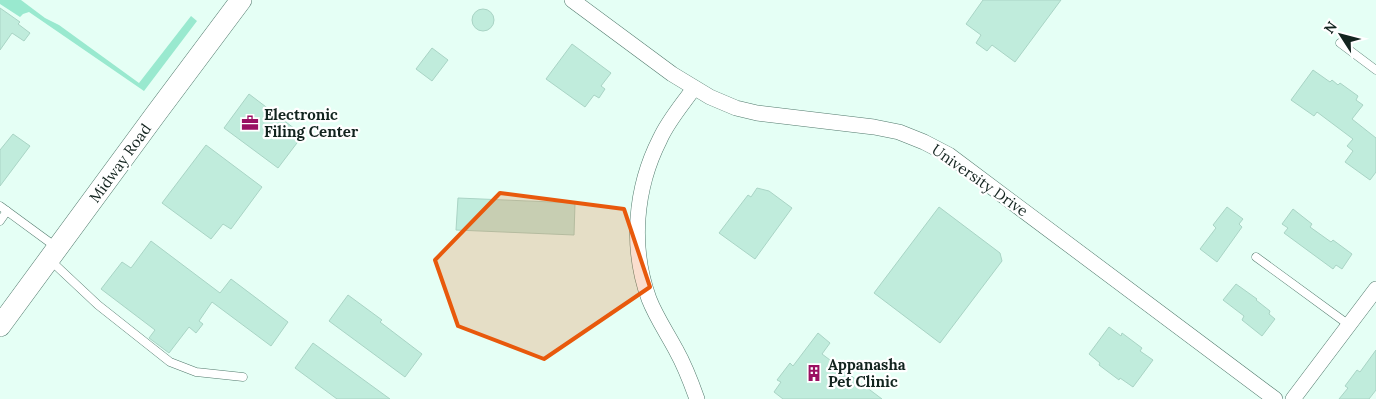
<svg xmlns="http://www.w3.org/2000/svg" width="1376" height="399" font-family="Lora,serif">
  <rect width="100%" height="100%" fill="#e5fff5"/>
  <!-- green -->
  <path fill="#99e9cf" d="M0,0H21L45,18L59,25L139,83L191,16L197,21L144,91L29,12L23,14L20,17L0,4Z"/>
  <!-- building -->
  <g fill="#c0ecdc" stroke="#a9d4c5">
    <path d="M983,0H1061L1015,62L992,45L987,51L976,43L981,35L966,24Z"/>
    <path d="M0,8L20,22L18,24L30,33L24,41L12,33L0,50Z"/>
    <circle cx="483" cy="20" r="11"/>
    <path d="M572,44L611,73L601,86L605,89L599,98L594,95L585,107L546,79Z"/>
    <path d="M432,48L448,60L432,81L416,69Z"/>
    <path d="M1313,70L1330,82L1332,80L1338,85L1340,83L1358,96L1356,100L1363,105L1352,119L1376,138V172L1370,180L1345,162L1353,151L1347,146L1353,139L1317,112L1314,116L1291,100Z"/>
    <path d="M249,94L303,135L278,168L224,128Z"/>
    <path d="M13,134L30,146L0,186V150Z"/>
    <path d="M206,145L262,187L231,229L223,224L211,239L162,203Z"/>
    <path d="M757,188L769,191L792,208L755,259L719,233L748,195L751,197Z"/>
    <path d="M458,198L575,203L574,235L456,230Z"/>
    <path d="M939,207L1000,253L1002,261L940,343L874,293Z"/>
    <path d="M1227,207L1243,219L1239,224L1242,227L1217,262L1200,249L1216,228L1213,225Z"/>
    <path d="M1293,209L1312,224L1310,227L1331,242L1333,240L1352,254L1342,269L1336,265L1333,269L1284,233L1288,228L1282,224Z"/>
    <path d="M151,241L220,293L231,279L288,322L271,346L212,302L199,321L203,324L196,333L189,327L169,353L149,338L155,330L101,289L122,262L131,268Z"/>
    <path d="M1236,284L1257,299L1256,300L1270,311L1269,314L1275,319L1262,336L1242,320L1244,316L1223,300Z"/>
    <path d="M348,295L382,320L380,322L422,354L405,377L329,321Z"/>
    <path d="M1109,327L1121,336L1122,333L1142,348L1140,351L1153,360L1133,387L1120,378L1119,380L1099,365L1100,363L1089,354Z"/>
    <path d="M818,333L830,343L822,354L882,399H783L774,392L781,382L777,380L790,363L793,366Z"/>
    <path d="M313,343L390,399H337L295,368Z"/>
    <path d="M1376,350V390L1369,399H1339L1348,388L1345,386L1357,370L1360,372Z"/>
  </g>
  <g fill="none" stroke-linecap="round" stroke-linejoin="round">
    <!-- lane casing -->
    <g stroke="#527a6d" stroke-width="9">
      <g id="lane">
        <path d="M1340,43L1376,70"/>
        <path d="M0,206L56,247"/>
        <path d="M0,221L7,211"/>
        <path d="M1256,257L1349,325"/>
        <path d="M50,260L98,305L170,362L196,372L243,377"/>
      </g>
    </g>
    <!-- street casing -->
    <g stroke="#527a6d" stroke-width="16">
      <g id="street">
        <path d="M572,0L672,74L710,97L736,108L757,113L874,127L899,132L924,142L949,155L1275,399"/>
        <path d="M694,88C682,105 668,121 660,139C635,188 630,247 649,299C656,317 667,333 676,350C685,366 691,382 697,399"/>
        <path d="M1293,399L1376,289"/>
      </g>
    </g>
    <!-- secondary casing -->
    <g stroke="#527a6d" stroke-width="22">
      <path id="secondary" d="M0,326L155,115L241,0"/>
    </g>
    <!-- lane -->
    <use href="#lane" stroke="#fff" stroke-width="8"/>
    <!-- street -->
    <use href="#street" stroke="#fff" stroke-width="15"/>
    <!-- secondary -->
    <use href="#secondary" stroke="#fff" stroke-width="21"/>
  </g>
  <!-- marked area -->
  <path fill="#e8590c" fill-opacity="0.2" stroke="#e8590c" stroke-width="4" stroke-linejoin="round" d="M500,193L624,209L650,287L544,359L458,326L435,260Z"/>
  <!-- icons -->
  <defs>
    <g id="office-bare" transform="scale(1.35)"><path d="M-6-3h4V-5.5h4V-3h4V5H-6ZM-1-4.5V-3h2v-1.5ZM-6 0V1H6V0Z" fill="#9a1062" stroke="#fff" stroke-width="2.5" paint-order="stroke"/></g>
    <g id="building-bare" transform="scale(1.35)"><path d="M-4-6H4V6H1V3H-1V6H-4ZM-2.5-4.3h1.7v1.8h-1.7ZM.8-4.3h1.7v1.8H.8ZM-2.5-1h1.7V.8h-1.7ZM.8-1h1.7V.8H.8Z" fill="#9a1062" stroke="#fff" stroke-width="2.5" paint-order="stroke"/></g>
  </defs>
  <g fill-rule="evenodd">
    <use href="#office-bare" x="250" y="123"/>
    <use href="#building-bare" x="814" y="373"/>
  </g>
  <g text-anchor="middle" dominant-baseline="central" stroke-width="4.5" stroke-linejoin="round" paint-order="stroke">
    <!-- poi labels -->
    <g font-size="15" font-weight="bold" fill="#13241f" stroke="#fff" text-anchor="start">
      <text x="264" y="114">Electronic<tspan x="264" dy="17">Filing Center</tspan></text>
      <text x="828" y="364">Appanasha<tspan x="828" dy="17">Pet Clinic</tspan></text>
    </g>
    <!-- street labels -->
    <g font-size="15" fill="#13241f" stroke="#fff">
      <text transform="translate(120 163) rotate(-54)">Midway Road</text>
      <text transform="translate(980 180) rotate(35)">University Drive</text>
    </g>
  </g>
  <!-- north arrow -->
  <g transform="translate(1341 35) rotate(306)" stroke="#ffffff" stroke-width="4" paint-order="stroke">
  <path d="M0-4L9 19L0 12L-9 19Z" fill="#13241f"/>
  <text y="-8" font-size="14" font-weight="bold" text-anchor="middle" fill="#13241f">N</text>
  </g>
</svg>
